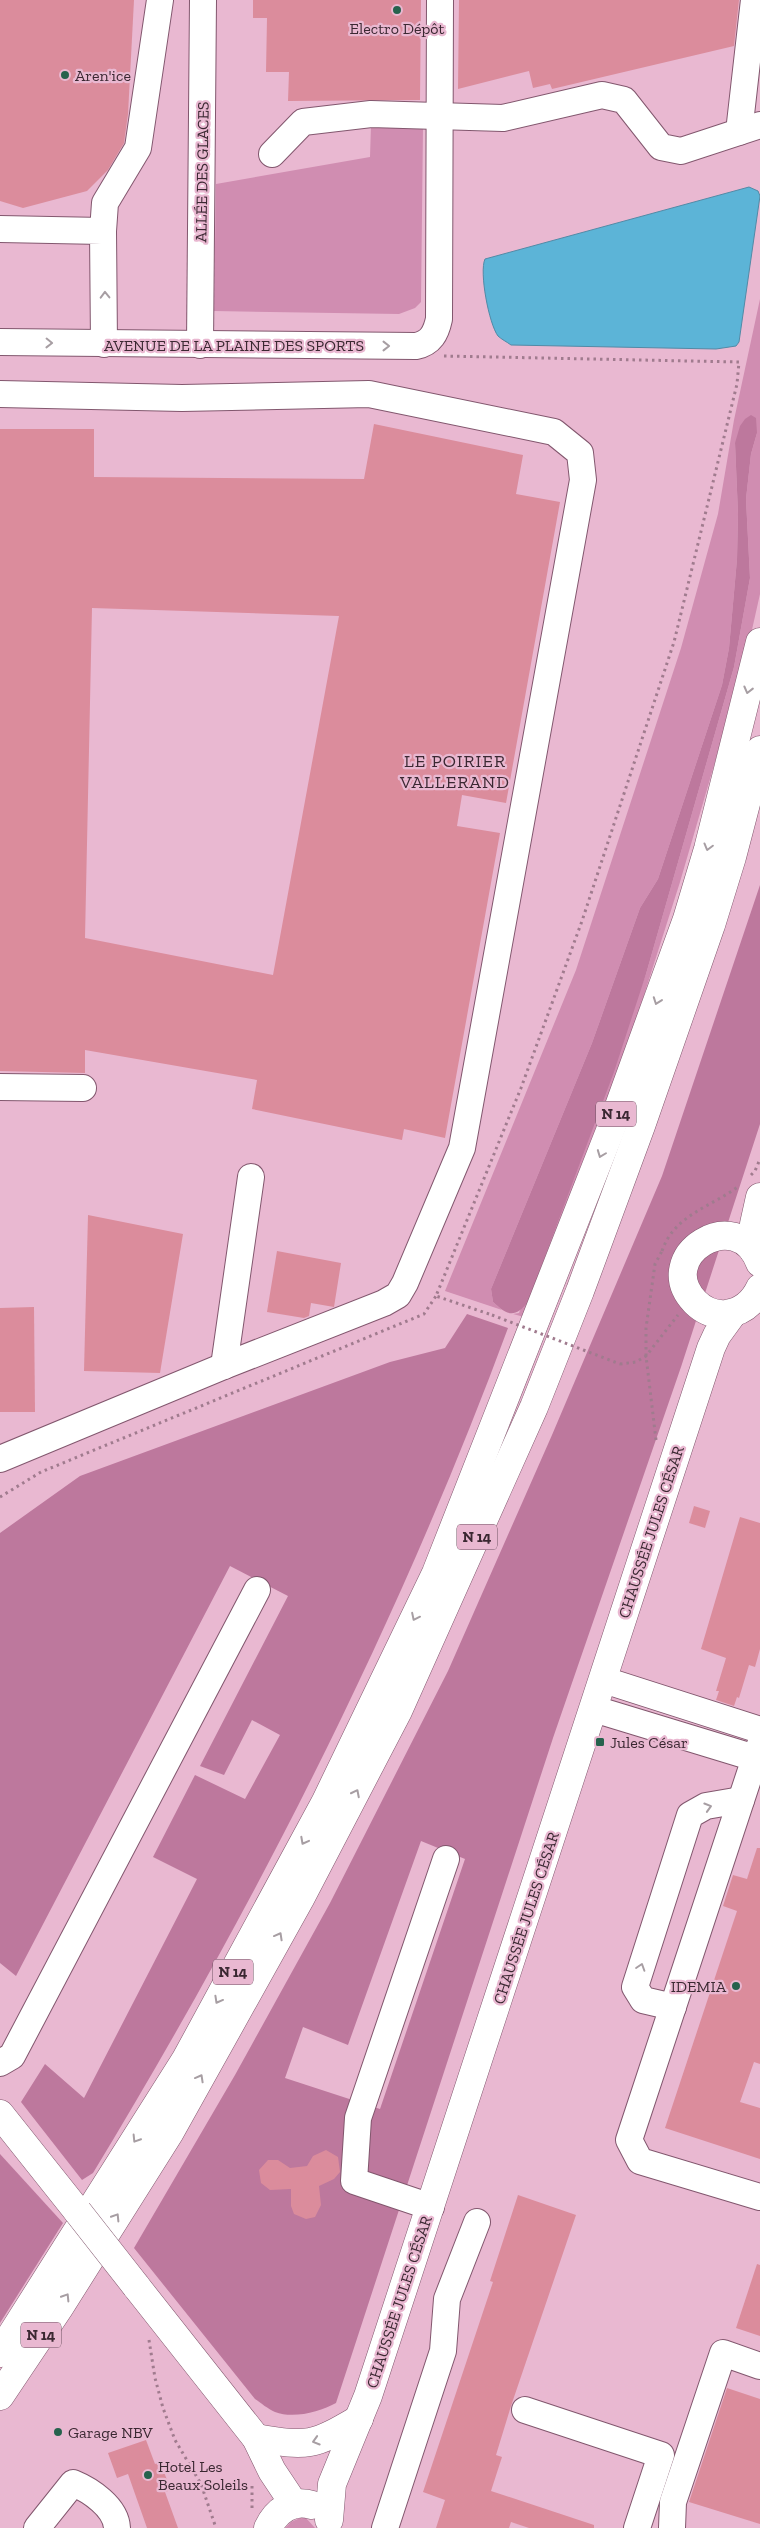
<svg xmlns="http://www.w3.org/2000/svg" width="760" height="2528" font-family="'Zilla Slab',serif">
  <rect width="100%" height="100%" fill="#e9b8d1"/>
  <!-- green -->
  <g fill="#d08db1">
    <path d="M371,125L423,127L421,302L415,308L399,314L214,311L216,184L370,157Z"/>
    <path d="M760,299V594L747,652L680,882L631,1036L528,1318L513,1314L519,1313L646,974L734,667L750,578L746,499L751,454L757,433L735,443L738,514L737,559L729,648L722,685L658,879L640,908L592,1043L491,1289L493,1302L502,1310L445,1291L576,970L681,648L718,514L734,420Z"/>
    <path d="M300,2518H306L315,2528H285L291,2522Z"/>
  </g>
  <!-- forest -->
  <g fill="#bd789d" fill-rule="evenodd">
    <path d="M751,415L756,418L757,433L751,454L746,499L750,578L734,667L646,974L614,1072L528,1302C515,1318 508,1316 493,1302L491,1289L592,1043L640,908L658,879L722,685L729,648L737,559L738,514L735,443L740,426L745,419Z"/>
    <path d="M760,885V1124L681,1367L553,1738L336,2403C320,2412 293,2419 275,2412C268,2409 261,2403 255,2399L134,2248L235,2075L330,1903L448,1671L552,1435L662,1176ZM421,1841L465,1859L380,2109L285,2078L303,2027L348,2045Z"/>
    <path d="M467,1314L508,1328C399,1623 256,1904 93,2173L82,2180L21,2102L45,2064L84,2098L197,1879L153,1857L195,1775L245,1799L280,1735L252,1720L224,1775L200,1766L288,1596L230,1566L16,1976L0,1963V1533L80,1476L390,1362L445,1348Z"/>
    <path d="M0,2154L63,2223L0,2323Z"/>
  </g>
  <!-- water -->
  <path fill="#5cb4d7" stroke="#528aa6" d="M749,187L758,191L760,196L739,342L736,346L716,349L511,345C507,342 501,339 498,336C489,324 479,272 485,259Z"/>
  <!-- building -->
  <g fill="#db8c9c" fill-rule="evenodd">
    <path d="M0,0H134L128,114L124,143L108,170L87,191L23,208L0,201Z"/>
    <path d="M253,0H421L420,100L288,101L289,72H266L267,18H253Z"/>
    <path d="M459,0H739L734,46L552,89L550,84L533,88L529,71L458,89Z"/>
    <path d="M374,424L523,455L516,494L560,502L506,803L462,795L457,826L500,833L445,1138L404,1129L402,1140L252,1109L257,1080L85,1050V1073L0,1071V429H94V477L364,479ZM92,608L339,616L273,975L85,938Z"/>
    <path d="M88,1215L183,1234L160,1373L84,1371Z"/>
    <path d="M277,1251L341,1263L334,1307L311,1303L309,1316L304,1318L267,1312Z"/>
    <path d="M34,1307L35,1412H0V1308Z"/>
    <path d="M694,1506L710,1511L705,1528L689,1523Z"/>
    <path d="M740,1517L760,1523V1649L755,1667L749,1665L739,1698L737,1697L734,1706L716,1700L719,1691H716L726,1658L701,1649Z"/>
    <path d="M757,1848H760V2064L754,2062L740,2102L760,2108V2159L665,2128L737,1911L723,1906L733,1875L747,1879Z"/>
    <path d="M326,2150L338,2157L340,2172L334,2179L319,2186L321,2205L315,2217L306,2219L294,2214L291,2206V2189L270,2190L261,2183L259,2170L268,2160H278L290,2168L307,2166L313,2156Z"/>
    <path d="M518,2195L576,2215L511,2406L496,2455L502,2457L491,2491L594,2525V2528H529L511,2522L509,2528H436L445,2500L423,2492L493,2282L490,2281Z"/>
    <path d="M757,2264L760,2265V2336L736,2328Z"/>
    <path d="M727,2388L760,2399V2524L689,2502Z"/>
    <path d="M146,2440L155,2464L160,2462L171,2490L165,2492L178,2528H147L128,2474L117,2478L108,2453Z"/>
  </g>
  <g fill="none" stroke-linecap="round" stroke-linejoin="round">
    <!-- minor casing -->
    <g stroke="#82576e" stroke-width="28">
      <g id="minor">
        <path d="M739,132L754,0"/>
        <path d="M272,154L303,122L371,114L503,118L602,95L624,100L661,147L681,151L760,125"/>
        <path d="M0,229L103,231L104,344"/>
        <path d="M103,231L105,203L138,148L160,0"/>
        <path d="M0,342L416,346C431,343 436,333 439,319L440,0"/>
        <path d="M200,345L203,0"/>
        <path d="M0,394L182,398L369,394L554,432L580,453L583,480L462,1148L405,1283L398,1295L384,1303L224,1366L0,1459"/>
        <path d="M0,1087L83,1088"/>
        <path d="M224,1366L251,1177"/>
        <path d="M604,1680L760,1730"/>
        <path d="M594,1709L755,1758L760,1745"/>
        <path d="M755,1758L629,2140L640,2161L760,2197"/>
        <path d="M673,2007L643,2000L635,1987L690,1815L706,1806L741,1800"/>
        <path d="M0,2063L12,2056L257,1590"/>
        <path d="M431,2207L354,2181L358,2118L446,1859"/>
        <path d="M525,2410L661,2455L637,2528"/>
        <path d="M37,2528L73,2483C90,2490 116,2507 117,2528"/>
        <path d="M385,2528L443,2351L447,2299L477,2222"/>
        <path d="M672,2528L673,2502L723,2353L760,2366"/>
      </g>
    </g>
    <!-- major casing -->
    <g stroke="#82576e" stroke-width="29">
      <g id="major">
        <path d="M754,1251V1224L760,1197"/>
        <path d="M760,1263C738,1202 651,1256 695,1302C703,1310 714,1315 726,1314C742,1312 753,1303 760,1288"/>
        <path d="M0,2114L78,2212"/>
        <path d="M136,2286L256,2438L272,2471L294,2504"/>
        <path d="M256,2438C309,2447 313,2446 359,2419"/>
        <path d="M329,2520L332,2484L368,2396L711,1348L717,1335L733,1313"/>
        <path d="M268,2528C276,2511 292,2499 312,2505"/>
      </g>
    </g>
    <!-- highway casing -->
    <g stroke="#82576e" stroke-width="29">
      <g id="highway">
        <path d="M0,2353L186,2059L325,1803L436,1573L610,1131L687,919L708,849L760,642"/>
        <path d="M0,2396L59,2308L170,2132L300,1899L398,1711L534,1407L580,1291L641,1126L711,925L732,857L760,750"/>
      </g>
    </g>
    <!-- path -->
    <g stroke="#a07b8e" stroke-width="3" stroke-dasharray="2.5 4" stroke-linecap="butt">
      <path d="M444,356L739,362L737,384L674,642L582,921L521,1088L436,1296L492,1315"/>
      <path d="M751,1175L755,1171L760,1159"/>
      <path d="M662,1251C674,1215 711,1207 739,1186"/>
      <path d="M620,1364L636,1362L646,1356L678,1315"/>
      <path d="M656,1440L646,1356V1328L655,1264L662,1251"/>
      <path d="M0,1497L41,1472L424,1314L436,1296"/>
      <path d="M149,2340L155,2378L163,2408L175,2440L201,2484L216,2528"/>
      <path d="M252,2508V2485"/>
    </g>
    <!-- minor -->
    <use href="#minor" stroke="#fff" stroke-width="26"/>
    <!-- major -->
    <use href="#major" stroke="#fff" stroke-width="28"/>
    <!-- highway -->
    <use href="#highway" stroke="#fff" stroke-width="28"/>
    <!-- major-bridge casing -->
    <g stroke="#82576e" stroke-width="29" stroke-linecap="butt">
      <path id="major-bridge" d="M78,2212L136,2286"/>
    </g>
    <!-- path-bridge -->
    <path stroke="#a07b8e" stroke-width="3" stroke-dasharray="2.5 4" stroke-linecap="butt" d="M492,1315L620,1364"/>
    <!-- major-bridge -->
    <use href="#major-bridge" stroke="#fff" stroke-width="28"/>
  </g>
  <!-- one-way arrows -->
  <defs><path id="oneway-chevron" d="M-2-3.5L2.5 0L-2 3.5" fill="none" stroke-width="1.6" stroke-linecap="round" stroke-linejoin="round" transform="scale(1.25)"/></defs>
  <g stroke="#a79ea3">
    <use href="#oneway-chevron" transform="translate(105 295) rotate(-91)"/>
    <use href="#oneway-chevron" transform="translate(49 343) rotate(1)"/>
    <use href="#oneway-chevron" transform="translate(386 346)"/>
    <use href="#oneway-chevron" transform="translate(748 690) rotate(104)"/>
    <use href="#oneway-chevron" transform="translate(708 847) rotate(105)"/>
    <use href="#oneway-chevron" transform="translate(657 1001) rotate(110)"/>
    <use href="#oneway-chevron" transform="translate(601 1154) rotate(111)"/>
    <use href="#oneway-chevron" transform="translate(415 1617) rotate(116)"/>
    <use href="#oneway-chevron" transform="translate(356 1793) rotate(-63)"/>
    <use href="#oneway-chevron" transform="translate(708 1807) rotate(-17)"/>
    <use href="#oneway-chevron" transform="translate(304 1841) rotate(118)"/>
    <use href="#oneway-chevron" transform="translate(279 1936) rotate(-61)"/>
    <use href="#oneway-chevron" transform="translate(641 1967) rotate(-72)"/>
    <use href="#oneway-chevron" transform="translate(218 2000) rotate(119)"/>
    <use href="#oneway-chevron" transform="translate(200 2078) rotate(-61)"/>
    <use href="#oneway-chevron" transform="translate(136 2139) rotate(122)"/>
    <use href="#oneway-chevron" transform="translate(116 2217) rotate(-58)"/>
    <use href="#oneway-chevron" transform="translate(66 2297) rotate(-58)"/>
    <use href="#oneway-chevron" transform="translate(316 2441) rotate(163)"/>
  </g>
  <!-- markers -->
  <g fill="#26624d" stroke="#e9b8d1" stroke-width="2">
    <circle cx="397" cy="10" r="5"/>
    <circle cx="65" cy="75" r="5"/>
    <rect x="595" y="1737" width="10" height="10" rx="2.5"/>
    <circle cx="736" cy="1986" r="5"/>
    <circle cx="58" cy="2432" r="5"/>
    <circle cx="148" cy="2475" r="5"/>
  </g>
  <g text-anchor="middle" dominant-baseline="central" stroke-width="4.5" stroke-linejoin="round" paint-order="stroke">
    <!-- shield labels -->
    <g fill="#e9b8d1" stroke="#6f5362" stroke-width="1">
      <rect x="596" y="1101.5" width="40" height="25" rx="4"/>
      <rect x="457" y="1524.5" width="40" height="25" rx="4"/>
      <rect x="213" y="1959.5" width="40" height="25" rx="4"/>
      <rect x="21" y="2322.5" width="40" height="25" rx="4"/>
    </g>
    <g font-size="15" font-weight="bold" fill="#3b2832">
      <text x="616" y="1114">N 14</text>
      <text x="477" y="1537">N 14</text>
      <text x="233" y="1972">N 14</text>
      <text x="41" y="2335">N 14</text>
    </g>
    <!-- poi labels -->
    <g font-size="16" fill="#3b2832" stroke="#e9b8d1" text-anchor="start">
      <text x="397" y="28" text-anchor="middle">Electro Dépôt</text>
      <text x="75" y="75">Aren'ice</text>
      <text x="610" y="1742">Jules César</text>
      <text x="726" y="1986" text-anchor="end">IDEMIA</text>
      <text x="68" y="2432">Garage NBV</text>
      <text x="158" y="2466">Hotel Les<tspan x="158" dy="18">Beaux Soleils</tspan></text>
    </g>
    <!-- street labels -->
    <g font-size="16" fill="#3b2832" stroke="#e9b8d1">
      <text transform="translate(202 172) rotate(-89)">ALLÉE DES GLACES</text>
      <text x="234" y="345">AVENUE DE LA PLAINE DES SPORTS</text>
      <text transform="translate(651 1532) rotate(-72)">CHAUSSÉE JULES CÉSAR</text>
      <text transform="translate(526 1918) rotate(-72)">CHAUSSÉE JULES CÉSAR</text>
      <text transform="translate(399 2302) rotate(-72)">CHAUSSÉE JULES CÉSAR</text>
    </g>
    <!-- neighbourhood labels -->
    <g font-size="18" letter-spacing="1" fill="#3b2832" stroke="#e9b8d1">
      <text x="455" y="761">LE POIRIER<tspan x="455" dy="21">VALLERAND</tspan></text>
    </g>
  </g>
</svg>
